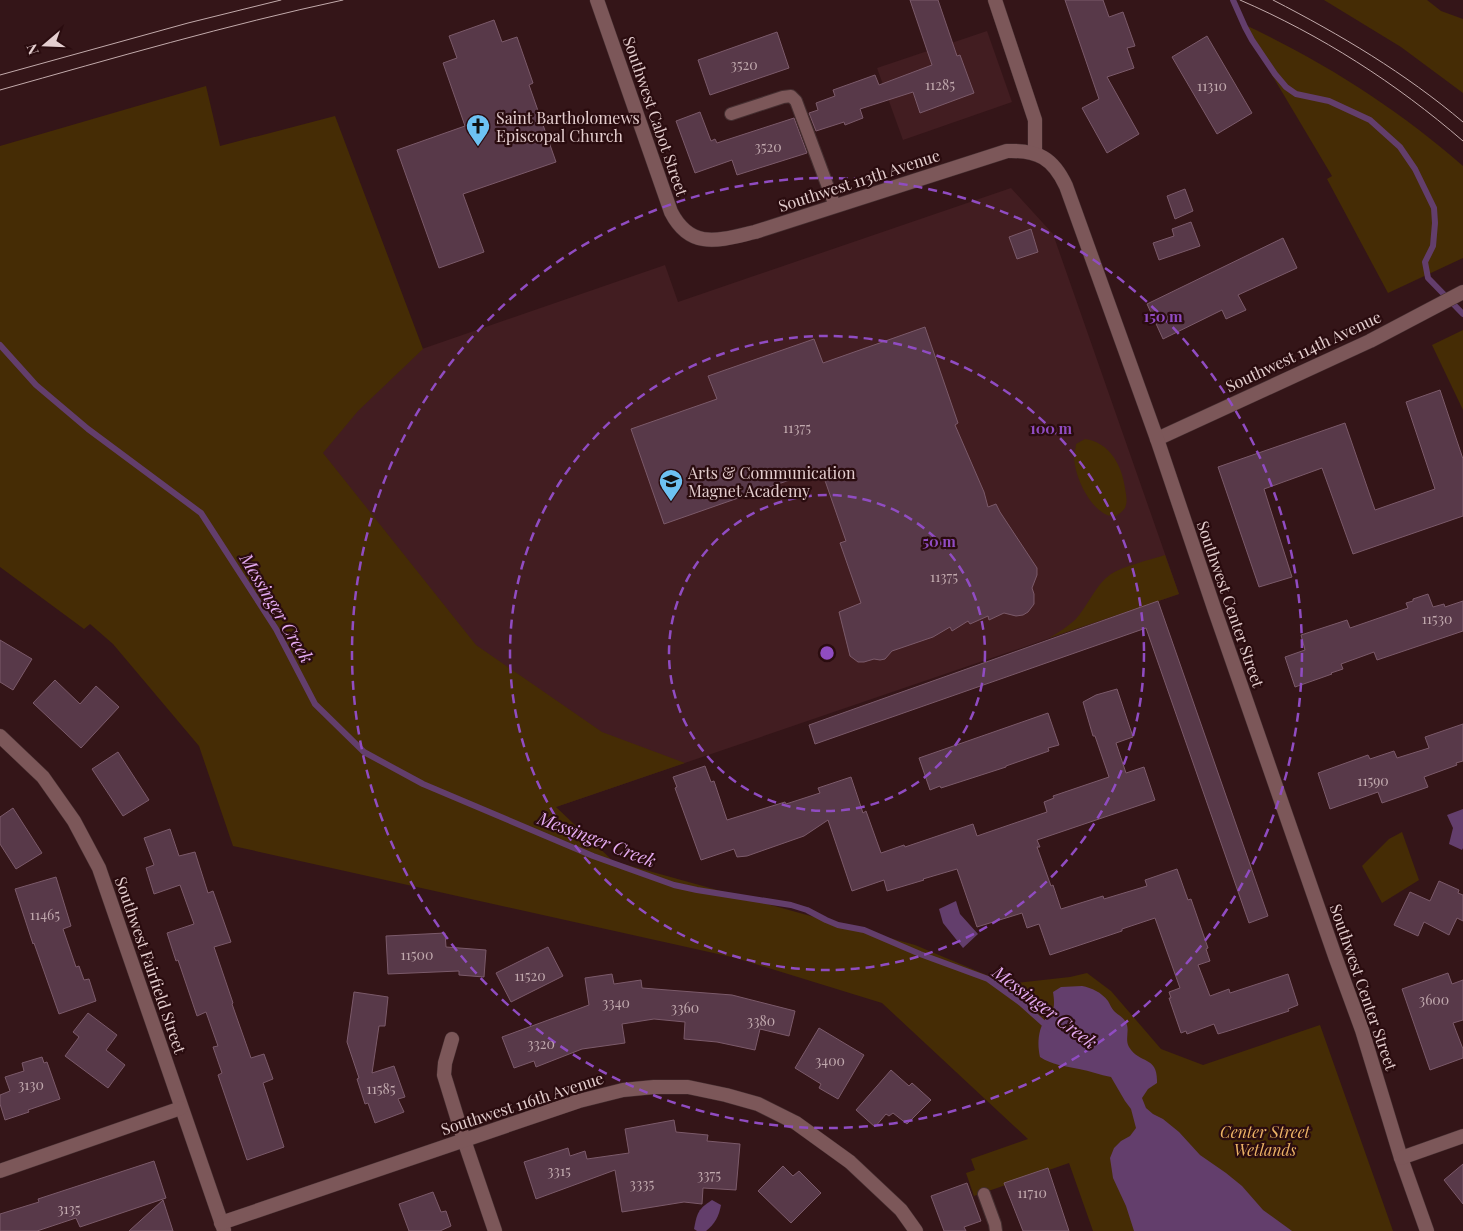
<svg xmlns="http://www.w3.org/2000/svg" width="1463" height="1231" font-family="'Playfair Display',serif">
  <rect width="100%" height="100%" fill="#341518"/>
  <!-- built -->
  <g fill="#421d21">
    <path d="M987,31L1012,102L903,140L877,68Z"/>
    <path d="M1011,188L1053,234L1179,594L556,807L133,449L665,265L678,302Z"/>
  </g>
  <!-- green -->
  <g fill="#452c05">
    <path d="M1324,0H1427L1441,11L1463,19V93L1401,47Z"/>
    <path d="M1241,23C1321,60 1397,108 1463,166V258L1388,293L1327,179L1332,176Z"/>
    <path d="M206,86L220,146L335,116L423,349L358,411L323,453L476,645L602,732L685,763L556,807L613,861L915,945L1008,984L1070,977L1087,973L1111,991L1161,1049L1203,1065L1320,1025L1393,1231H1093L1069,1163L974,1196L966,1173L975,1170L971,1159L1028,1139L882,1003L736,958L233,846L199,746L113,644L90,624L84,629L0,567V146Z"/>
    <path d="M1463,330V410L1432,345Z"/>
    <path d="M1085,439C1109,442 1122,465 1125,488C1126,495 1128,501 1125,508C1123,511 1119,514 1116,516C1112,516 1108,516 1105,514C1088,505 1074,475 1074,456C1074,452 1076,448 1076,444Z"/>
    <path d="M1165,555L1179,594L1049,638C1058,633 1067,627 1075,620C1088,606 1095,585 1111,574C1124,566 1149,560 1165,555Z"/>
    <path d="M1402,832L1419,880L1382,903L1362,866L1389,839Z"/>
  </g>
  <!-- water -->
  <g fill="#633e6c">
    <path d="M1463,809V848L1462,850L1449,844L1453,828L1447,815Z"/>
    <path d="M956,901L960,914L978,934L963,948L943,923L939,909Z"/>
    <path d="M1082,986C1092,988 1101,992 1108,1001C1110,1004 1111,1008 1114,1011C1118,1015 1125,1018 1127,1025C1129,1032 1125,1040 1129,1047C1140,1065 1158,1055 1157,1083L1148,1089L1142,1098L1146,1108L1153,1114L1163,1119L1179,1132L1200,1155L1226,1173L1242,1186L1263,1210L1292,1231H1134L1126,1206L1113,1178L1110,1158L1114,1148L1121,1141L1130,1136L1136,1128L1131,1109L1125,1101L1111,1077C1100,1075 1090,1071 1079,1069C1065,1066 1052,1065 1040,1057C1037,1044 1038,1029 1046,1018C1048,1016 1051,1015 1052,1012C1055,1007 1054,998 1053,992L1061,987Z"/>
    <path d="M712,1200L721,1205C719,1216 715,1224 706,1231H697L694,1229C697,1213 698,1209 712,1200Z"/>
  </g>
  <g fill="none" stroke-linecap="round" stroke-linejoin="round">
    <!-- stream -->
    <g stroke="#633e6c" stroke-width="6">
      <path d="M1233,0L1245,27L1252,40L1275,74L1286,87L1296,94L1329,101L1370,120L1400,147L1415,169L1434,208L1435,223L1433,246L1425,262L1428,278L1463,314"/>
      <path d="M0,345L36,385L88,429L201,513L276,629L315,704L364,752L423,784L593,856L674,885L697,890L791,905L807,910L826,920L838,925L864,930L920,954L988,979L1021,1003L1050,1029"/>
    </g>
  </g>
  <!-- building -->
  <g fill="#583949" stroke="#7b5a6a">
    <path d="M910,0H938L957,56L960,55L974,93L920,113L913,92L860,109L863,118L845,125L844,122L816,131L809,113L818,110L816,103L835,96L833,90L875,75L879,85L932,65Z"/>
    <path d="M1065,0H1103L1109,17L1123,12L1135,46L1127,48L1134,68L1107,77L1139,134L1107,153L1082,108L1099,99Z"/>
    <path d="M494,20L502,42L517,37L533,83L529,85L556,162L463,194L484,252L439,268L397,150L465,126L443,63L457,58L449,36Z"/>
    <path d="M777,32L789,68L710,95L698,60Z"/>
    <path d="M1207,36L1252,113L1217,134L1172,57Z"/>
    <path d="M700,112L711,141L715,139L717,143L794,118L807,153L737,175L732,160L695,173L676,121Z"/>
    <path d="M1185,189L1193,211L1175,219L1167,196Z"/>
    <path d="M1191,222L1200,246L1159,260L1153,243L1174,236L1172,229Z"/>
    <path d="M1031,229L1038,252L1017,259L1009,237Z"/>
    <path d="M1283,238L1297,268L1238,295L1246,310L1226,319L1222,310L1163,339L1147,304Z"/>
    <path d="M925,327L958,423L955,425L984,492L988,507L996,504L1000,512L1037,568V575L1032,588L1034,594V604L1028,612L1023,615L1016,616L1004,613L989,620L988,616L970,624L968,621L952,631L950,627L933,637L892,651L885,659L880,660L874,659L864,662H858L850,656L839,612L861,603L840,543L846,541L821,469L664,524L631,429L717,399L708,376L814,339L823,363Z"/>
    <path d="M1440,390L1463,459V516L1353,554L1322,468L1264,489L1292,577L1259,587L1218,467L1345,423L1375,510L1435,489L1406,402Z"/>
    <path d="M1428,594L1433,607L1444,604L1445,607L1463,601V631L1377,660L1374,652L1341,664L1343,669L1331,673L1332,674L1295,687L1285,657L1305,650L1301,635L1347,620L1350,628L1408,608L1406,603L1413,601V599Z"/>
    <path d="M1158,601L1268,916L1249,923L1146,628L815,744L809,725Z"/>
    <path d="M0,640L32,659L13,690L0,682Z"/>
    <path d="M55,680L80,704L96,686L119,707L81,748L33,703Z"/>
    <path d="M1117,689L1133,737L1116,743L1126,773L1144,767L1155,800L1037,840L1040,847H1037L1051,886L1053,885L1061,909L1103,896L1104,899L1147,886L1145,880L1177,869L1188,900L1191,899L1208,948L1206,949L1210,961L1198,965L1210,996L1229,989L1230,993L1288,974L1298,1005L1288,1009L1289,1011L1228,1031L1218,1034L1214,1024L1187,1034L1186,1031L1181,1033L1169,998H1171L1169,992L1180,988L1155,918L1122,929V931L1050,955L1039,924L1027,928L1022,913L977,927L957,869L923,879L924,880L887,891L884,880L852,891L828,820L804,836L747,856L737,857L734,849L701,860L675,788L677,787L673,777L705,766L711,782L714,781L727,820L785,802L786,804L820,793L818,788L851,777L863,813L866,811L881,853L904,845L905,847L973,824L977,836L1047,812L1044,802L1054,798L1053,796L1109,777L1095,736H1093L1083,702L1096,695Z"/>
    <path d="M1048,713L1059,745L1048,748L1049,751L1006,766V767L941,788L940,786L930,790L919,758Z"/>
    <path d="M1463,724V761L1456,763L1457,765L1424,777L1428,787L1382,803L1378,792L1330,809L1318,773L1368,755L1370,759L1394,751L1397,758L1429,748L1425,737Z"/>
    <path d="M118,752L149,800L123,816L92,769Z"/>
    <path d="M13,808L42,853L16,869L0,844V817Z"/>
    <path d="M170,829L179,856L195,852L208,893L213,891L231,942L214,947L233,1003L232,1004L251,1058L264,1054L273,1079L263,1083L284,1147L247,1160L218,1075L222,1073L213,1047L218,1046L206,1012L197,1016L178,960L176,961L167,933L194,924L180,885L154,894L146,868L154,865L144,838Z"/>
    <path d="M56,877L71,926L63,929L76,967L79,966L84,980L89,979L96,1001L59,1014L34,943L33,944L15,889Z"/>
    <path d="M1439,881L1459,890L1458,893L1463,895V921L1457,918L1449,935L1424,922L1418,936L1394,925L1410,892L1430,901Z"/>
    <path d="M445,933L446,947L486,950L484,977L459,975V971L388,974L386,936Z"/>
    <path d="M548,947L563,976L511,1002L496,973Z"/>
    <path d="M1448,973L1452,984L1463,980V1020L1453,1023L1463,1049V1058L1430,1070L1402,989Z"/>
    <path d="M612,974L614,984L641,980L642,988L732,995L795,1011L789,1036L760,1029L755,1050L717,1042L684,1039L685,1022L654,1019L622,1024L625,1043L582,1049L536,1067L534,1061L514,1068L502,1037L589,1005L585,978Z"/>
    <path d="M354,992L388,997L385,1026H379L372,1073L394,1066L405,1097L398,1099L404,1112L375,1123L368,1103L365,1104L357,1079L359,1078L347,1042Z"/>
    <path d="M88,1013L117,1035L106,1050L125,1065L108,1088L65,1056L79,1037L73,1032Z"/>
    <path d="M819,1028L864,1055L838,1099L819,1088L821,1084L795,1068Z"/>
    <path d="M42,1057L44,1063L47,1062L60,1099L28,1110L29,1112L5,1120L0,1104V1095L10,1091L5,1077L24,1071L22,1063Z"/>
    <path d="M891,1070L909,1086L912,1083L931,1100L907,1124L893,1113L889,1116L886,1114L875,1127L856,1110Z"/>
    <path d="M674,1120L676,1132L708,1135L707,1141L740,1144L736,1190L703,1188L702,1204L684,1202L622,1212L615,1170L536,1199L524,1162L568,1148L570,1156L585,1151L587,1159L629,1153L625,1129Z"/>
    <path d="M154,1161L166,1198L80,1227L76,1218L37,1231H0V1214L39,1202L38,1199Z"/>
    <path d="M1463,1164V1204L1444,1180Z"/>
    <path d="M783,1166L793,1176L799,1171L821,1193L791,1223L758,1191Z"/>
    <path d="M1048,1168L1069,1231H1023L1004,1183Z"/>
    <path d="M967,1183L981,1221L964,1227L966,1231H944L931,1196Z"/>
    <path d="M433,1192L441,1212L446,1211L451,1226L440,1231H409L399,1204Z"/>
    <path d="M163,1200L173,1231H129Z"/>
  </g>
  <g fill="none" stroke-linecap="round" stroke-linejoin="round">
    <!-- service casing -->
    <g stroke="#462f31" stroke-width="14">
      <g id="service">
        <path d="M731,114L783,97L791,96L796,101L835,206"/>
        <path d="M984,1194L995,1224L996,1231"/>
      </g>
    </g>
    <!-- minor casing -->
    <g stroke="#462f31" stroke-width="15">
      <g id="minor">
        <path d="M995,0L1035,120V153"/>
        <path d="M1157,439L1370,341L1463,292"/>
        <path d="M0,736L43,777L74,821L99,868L224,1230"/>
        <path d="M452,1039L445,1063L444,1075L464,1140L495,1231"/>
        <path d="M0,1171L181,1108"/>
        <path d="M221,1223L579,1101L623,1090L654,1087H688L726,1095L758,1104L796,1123L850,1162L901,1210L916,1231"/>
      </g>
    </g>
    <!-- tertiary casing -->
    <g stroke="#462f31" stroke-width="15">
      <g id="tertiary">
        <path d="M597,0L671,212C691,251 720,240 755,232L1007,151C1038,150 1053,158 1066,186L1157,439L1215,611L1336,959L1362,1030L1401,1158L1427,1231"/>
        <path d="M1401,1158L1463,1136"/>
      </g>
    </g>
    <!-- service -->
    <use href="#service" stroke="#7c5759" stroke-width="12"/>
    <!-- minor -->
    <use href="#minor" stroke="#7c5759" stroke-width="14"/>
    <!-- tertiary -->
    <use href="#tertiary" stroke="#7c5759" stroke-width="14"/>
    <!-- tram -->
    <g stroke="#c2aaab" stroke-width="1">
      <path d="M1240,0C1321,35 1396,83 1463,141"/>
      <path d="M1273,0C1341,35 1405,73 1463,122"/>
      <path d="M0,75L188,23L281,0"/>
      <path d="M0,90C114,58 227,25 343,0"/>
    </g>
  </g>
  <!-- distance rings -->
  <g fill="none" stroke="#904cc2" stroke-width="2.5" stroke-dasharray="9 6">
    <circle cx="827" cy="653" r="158"/>
    <circle cx="827" cy="653" r="317"/>
    <circle cx="827" cy="653" r="475"/>
  </g>
  <!-- icons -->
  <defs>
    <g id="church-pin" transform="scale(1.25)"><path d="M0 17L-7.5 6A9.5 9.5 0 1 1 7.5 6Z" fill="#6dc2f3" stroke="#2a0c0f"/><path d="M-1.2-6h2.4v3.5h3.3v2.4h-3.3V6h-2.4V-.1h-3.3v-2.4h3.3Z" fill="#111"/></g>
    <g id="school-pin" transform="scale(1.25)"><path d="M0 17L-7.5 6A9.5 9.5 0 1 1 7.5 6Z" fill="#6dc2f3" stroke="#2a0c0f"/><path d="M0-5L7-2L0 1L-7-2ZM-4 1L0 2.5L4 1V4Q0 6-4 4Z" fill="#111"/></g>
  </defs>
  <g fill-rule="evenodd">
    <use href="#church-pin" x="478" y="126"/>
    <use href="#school-pin" x="671" y="481"/>
  </g>
  <g text-anchor="middle" dominant-baseline="central" stroke-width="4.5" stroke-linejoin="round" paint-order="stroke">
    <!-- number labels -->
    <g font-size="14" fill="#c1a9ae">
      <text x="744" y="64">3520</text>
      <text x="940" y="84">11285</text>
      <text x="1212" y="85">11310</text>
      <text x="768" y="146">3520</text>
      <text x="797" y="427">11375</text>
      <text x="944" y="576">11375</text>
      <text x="1437" y="618">11530</text>
      <text x="1373" y="780">11590</text>
      <text x="45" y="914">11465</text>
      <text x="417" y="954">11500</text>
      <text x="530" y="975">11520</text>
      <text x="1434" y="999">3600</text>
      <text x="616" y="1002">3340</text>
      <text x="685" y="1007">3360</text>
      <text x="761" y="1020">3380</text>
      <text x="541" y="1043">3320</text>
      <text x="830" y="1060">3400</text>
      <text x="31" y="1084">3130</text>
      <text x="381" y="1088">11585</text>
      <text x="559" y="1170">3315</text>
      <text x="709" y="1174">3375</text>
      <text x="642" y="1183">3335</text>
      <text x="1032" y="1192">11710</text>
      <text x="69" y="1208">3135</text>
    </g>
    <!-- street labels -->
    <g font-size="16" fill="#e4cecf" stroke="#2a0c0f">
      <text transform="translate(656 116) rotate(71)">Southwest Cabot Street</text>
      <text transform="translate(859 180) rotate(-18)">Southwest 113th Avenue</text>
      <text transform="translate(1303 351) rotate(-25)">Southwest 114th Avenue</text>
      <text transform="translate(1231 604) rotate(71)">Southwest Center Street</text>
      <text transform="translate(151 965) rotate(71)">Southwest Fairfield Street</text>
      <text transform="translate(1364 987) rotate(71)">Southwest Center Street</text>
      <text transform="translate(522 1103) rotate(-18)">Southwest 116th Avenue</text>
    </g>
    <!-- poi labels -->
    <g font-size="16" fill="#e4cecf" stroke="#2a0c0f" text-anchor="start">
      <text x="496" y="117">Saint Bartholomews<tspan x="496" dy="18">Episcopal Church</tspan></text>
      <text x="688" y="472">Arts &amp; Communication<tspan x="688" dy="18">Magnet Academy</tspan></text>
    </g>
    <!-- park labels -->
    <g font-size="16" font-style="italic" fill="#edb366" stroke="#2a0c0f">
      <text x="1265" y="1131">Center Street<tspan x="1265" dy="18">Wetlands</tspan></text>
    </g>
    <!-- water labels -->
    <g font-size="18" font-style="italic" fill="#e4aaf1" stroke="#2a0c0f">
      <text transform="translate(277 608) rotate(59)">Messinger Creek</text>
      <text transform="translate(597 839) rotate(21)">Messinger Creek</text>
      <text transform="translate(1045 1007) rotate(37)">Messinger Creek</text>
    </g>
  </g>
  <circle cx="827" cy="653" r="8" fill="#904cc2" stroke="#2a0c0f" stroke-width="2.5"/>
  <g font-size="15" text-anchor="middle" font-weight="bold" fill="#904cc2" stroke="#2a0c0f" stroke-width="4.5" stroke-linejoin="round" paint-order="stroke">
    <text x="1163" y="322">150 m</text>
    <text x="1051" y="434">100 m</text>
    <text x="939" y="547">50 m</text>
  </g>
  <!-- north arrow -->
  <g transform="translate(45 45) rotate(251)" stroke="#2a0c0f" stroke-width="4" paint-order="stroke">
  <path d="M0-4L9 19L0 12L-9 19Z" fill="#e4cecf"/>
  <text y="-8" font-size="14" font-weight="bold" text-anchor="middle" fill="#e4cecf">N</text>
  </g>
</svg>
